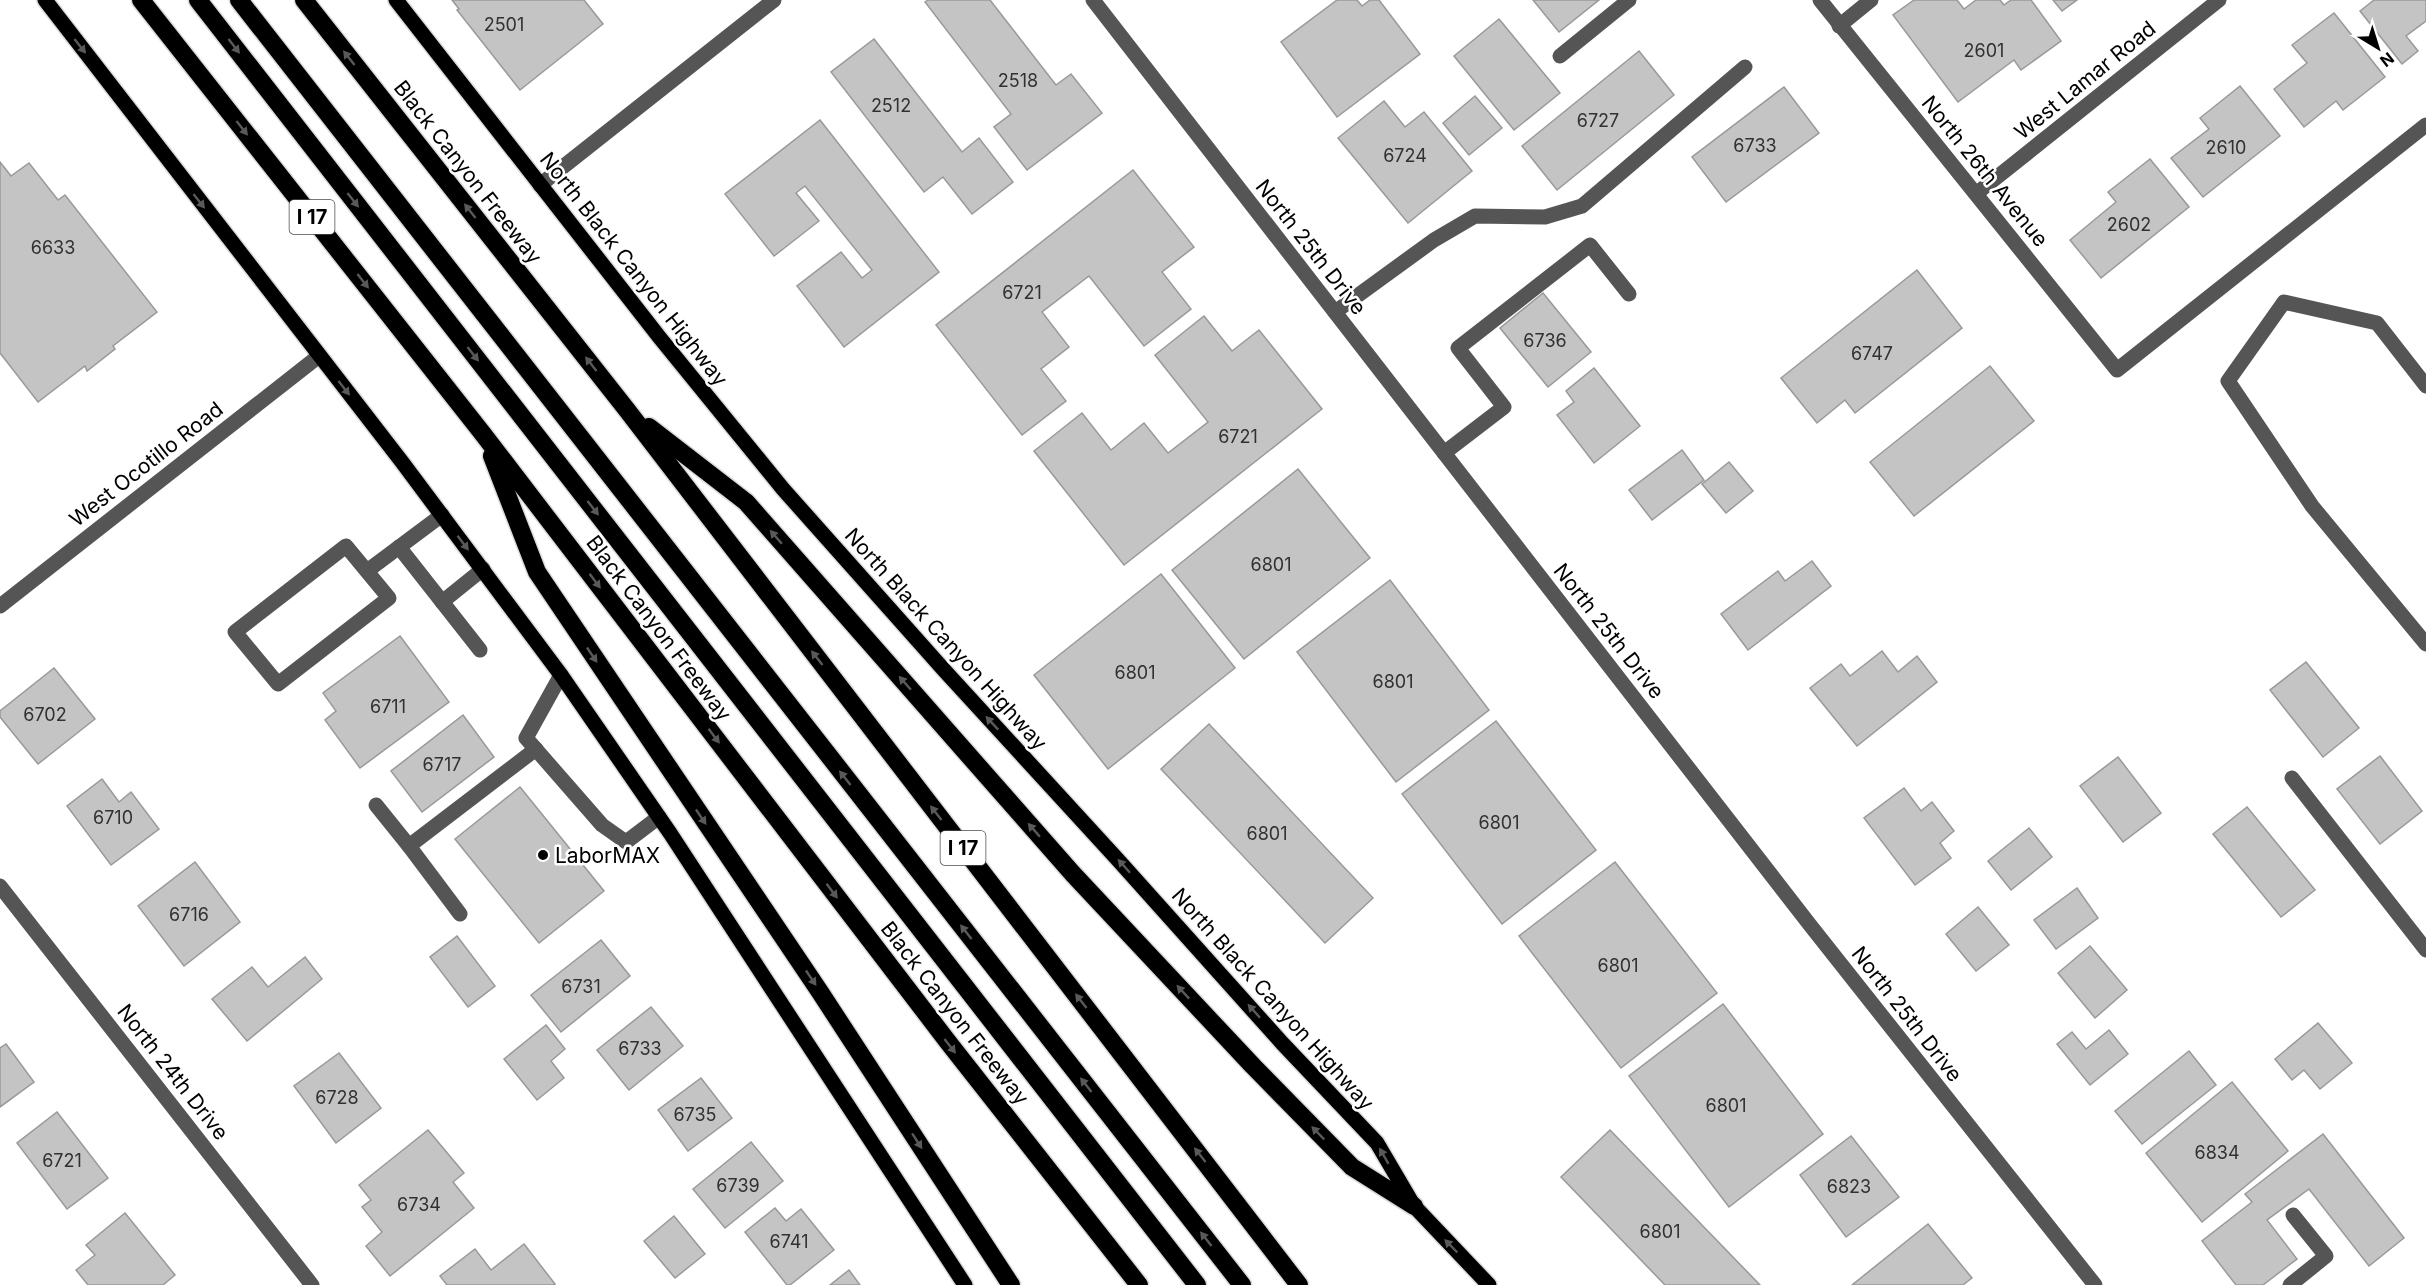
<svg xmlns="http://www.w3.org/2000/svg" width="2426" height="1285" font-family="Inter,sans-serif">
  <rect width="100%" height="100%" fill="#fff"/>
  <!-- building -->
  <g fill="#c4c4c4" stroke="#999" stroke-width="1.5">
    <path d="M452,0H584L603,24L520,90L457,10L459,9Z"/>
    <path d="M928,0H990L1056,85L1071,74L1102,113L1027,170L994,127L1011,114L925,2Z"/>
    <path d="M1337,0H1357L1362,6L1370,0H1379L1420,54L1337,117L1281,42Z"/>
    <path d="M1533,0H1599L1559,32Z"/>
    <path d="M1914,0H1957L1964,9L1976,0H2000L2004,5L2011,0H2031L2061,41L2021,70L2014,60L1958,102L1893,15Z"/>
    <path d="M2053,0H2077L2062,11Z"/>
    <path d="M2374,0H2426V21L2406,36L2418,51L2402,64L2360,11Z"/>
    <path d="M2334,13L2385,77L2343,110L2336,101L2304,127L2274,89L2307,63L2292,45Z"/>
    <path d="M1499,19L1560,93L1514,130L1454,56Z"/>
    <path d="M874,39L962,152L979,138L1013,182L972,214L943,177L924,192L831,72Z"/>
    <path d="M1639,51L1674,95L1557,190L1522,146Z"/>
    <path d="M2240,86L2280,136L2203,197L2171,158L2209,129L2200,118Z"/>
    <path d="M1784,87L1819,133L1726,202L1692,157Z"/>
    <path d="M1475,96L1502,128L1469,155L1443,123Z"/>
    <path d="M1384,101L1405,127L1424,112L1472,171L1408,223L1338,138Z"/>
    <path d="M820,120L939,272L844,347L797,286L841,252L862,278L872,270L805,186L796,193L819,221L774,256L725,194Z"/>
    <path d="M2150,159L2189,207L2101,278L2070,240L2116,202L2108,192Z"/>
    <path d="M0,162L11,176L29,163L58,200L65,195L157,312L113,346L115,349L87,371L85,366L38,402L0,353Z"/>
    <path d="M1133,170L1194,247L1162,272L1191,309L1144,346L1089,276L1042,312L1069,347L1041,369L1066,401L1022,435L936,325Z"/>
    <path d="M1917,270L1962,328L1855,413L1845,400L1817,423L1781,378Z"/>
    <path d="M1543,293L1591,352L1548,387L1500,328Z"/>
    <path d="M1204,316L1232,351L1259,330L1322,409L1124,565L1034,451L1082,413L1111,450L1144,423L1168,453L1208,422L1155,355Z"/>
    <path d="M1990,366L2034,421L1914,516L1870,462Z"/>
    <path d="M1594,368L1640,426L1594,463L1557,415L1574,402L1566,391Z"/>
    <path d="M1682,450L1704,480L1652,520L1629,490Z"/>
    <path d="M1729,462L1753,491L1726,513L1702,484Z"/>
    <path d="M1298,469L1370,558L1244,659L1172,570Z"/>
    <path d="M1812,561L1831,586L1748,650L1721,614L1778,571L1785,581Z"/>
    <path d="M1161,574L1235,668L1108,769L1034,675Z"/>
    <path d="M1390,580L1489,710L1396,782L1297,652Z"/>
    <path d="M400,636L449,702L360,768L325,720L336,711L323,693Z"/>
    <path d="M1882,651L1898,672L1917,656L1937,682L1857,746L1810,688L1841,664L1850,676Z"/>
    <path d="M2306,662L2359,728L2323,757L2270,690Z"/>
    <path d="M54,668L95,719L38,764L0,717V711Z"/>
    <path d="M463,715L494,757L422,812L391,771Z"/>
    <path d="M1496,721L1596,850L1502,924L1402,794Z"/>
    <path d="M1209,724L1373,898L1325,943L1161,769Z"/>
    <path d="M2380,756L2422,811L2380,844L2337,789Z"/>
    <path d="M2118,757L2161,813L2123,842L2080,786Z"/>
    <path d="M102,779L119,802L131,792L159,829L111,865L67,806Z"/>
    <path d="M520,787L604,891L539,943L455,839Z"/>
    <path d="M1904,788L1921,811L1932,802L1954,831L1940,843L1951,858L1915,885L1864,818Z"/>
    <path d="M2247,807L2315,890L2281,917L2213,834Z"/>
    <path d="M2029,828L2052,857L2011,890L1988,861Z"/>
    <path d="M195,862L240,922L184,966L138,906Z"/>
    <path d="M1615,862L1717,993L1621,1068L1519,936Z"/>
    <path d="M2077,888L2098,918L2056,949L2034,920Z"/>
    <path d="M1978,907L2009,945L1976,971L1946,934Z"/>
    <path d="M457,936L495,986L468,1007L430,957Z"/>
    <path d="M601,940L630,976L561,1032L531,995Z"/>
    <path d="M2090,946L2127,990L2095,1018L2058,973Z"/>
    <path d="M305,957L322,979L247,1041L212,999L252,967L268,987Z"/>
    <path d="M1723,1004L1823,1134L1729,1207L1629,1076Z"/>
    <path d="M651,1007L683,1046L629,1090L597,1050Z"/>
    <path d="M2318,1023L2352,1063L2320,1089L2304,1070L2292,1080L2275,1059Z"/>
    <path d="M546,1025L565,1049L551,1061L564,1078L537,1100L504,1059Z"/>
    <path d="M2109,1030L2128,1054L2090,1085L2057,1044L2072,1032L2086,1049Z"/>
    <path d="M6,1044L34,1082L0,1107V1048Z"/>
    <path d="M2189,1051L2216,1085L2142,1144L2115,1111Z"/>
    <path d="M339,1053L381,1108L336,1143L294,1086Z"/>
    <path d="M701,1078L732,1118L688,1151L658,1110Z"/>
    <path d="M2232,1082L2288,1151L2202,1222L2146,1153Z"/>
    <path d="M57,1112L108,1178L67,1209L17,1143Z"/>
    <path d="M428,1130L464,1173L453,1182L474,1208L390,1276L366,1246L382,1232L362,1207L371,1200L359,1185Z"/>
    <path d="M1610,1130L1760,1285H1665L1561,1177Z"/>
    <path d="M2323,1134L2404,1238L2369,1266L2309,1189L2267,1220L2297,1259L2263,1285H2236L2202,1241L2252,1202L2245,1194Z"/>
    <path d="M1851,1136L1899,1197L1846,1237L1800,1175Z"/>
    <path d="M751,1142L783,1181L725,1228L693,1189Z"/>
    <path d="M775,1208L786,1221L801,1209L834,1250L790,1285H787L745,1232Z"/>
    <path d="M125,1213L175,1275L163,1285H88L76,1270L95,1255L86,1245Z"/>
    <path d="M674,1216L705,1254L675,1278L644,1241Z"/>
    <path d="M1928,1224L1972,1278L1963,1285H1852Z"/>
    <path d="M524,1244L555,1284L553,1285H447L440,1276L475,1249L491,1270Z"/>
    <path d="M849,1270L860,1285H830Z"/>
  </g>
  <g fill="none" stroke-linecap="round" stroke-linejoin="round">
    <!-- major casing -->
    <g stroke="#dbdbdb" stroke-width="18">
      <g id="major">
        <path d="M45,0L402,462L561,675L670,833L965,1285"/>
        <path d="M396,0L660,338L783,489L944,670L1119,861L1282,1043L1377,1143L1414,1206L1489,1285"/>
      </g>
    </g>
    <!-- highway casing -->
    <g stroke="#dbdbdb" stroke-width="21">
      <g id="highway">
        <path d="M141,0L483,434L948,1042L1139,1285"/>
        <path d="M198,0L1197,1285"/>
        <path d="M239,0L1242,1285"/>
        <path d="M304,0L627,410L1299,1285"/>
        <path d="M649,427L746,502L1073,874L1253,1066L1352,1167L1414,1206"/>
        <path d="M492,456L537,572L820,992L1011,1285"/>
      </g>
    </g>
    <!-- minor -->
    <g stroke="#555" stroke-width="15">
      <path d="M1093,0L1810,925L2095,1285"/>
      <path d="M1820,0L2117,370L2426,125"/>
      <path d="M1839,26L1871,0"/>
      <path d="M1560,56L1629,0"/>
      <path d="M540,185L774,0"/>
      <path d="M1977,193L2219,0"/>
      <path d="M1335,312L1434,240L1475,216L1545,217L1582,206L1745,67"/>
      <path d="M2426,386L2377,323L2284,302L2228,381L2312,506L2426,644"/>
      <path d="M1444,453L1504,407L1458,348L1590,245L1629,294"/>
      <path d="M346,546L389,598L278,684L235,632Z"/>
      <path d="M399,547L480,650"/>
      <path d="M367,571L442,515"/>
      <path d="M442,602L483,569"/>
      <path d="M0,606L319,356"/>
      <path d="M561,675L526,738L602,825L626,842L659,817"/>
      <path d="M2292,778L2426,950"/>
      <path d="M376,805L409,846"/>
      <path d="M0,886L312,1285"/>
      <path d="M460,914L409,846L536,749"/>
      <path d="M2290,1285L2326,1256L2293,1215"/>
    </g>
    <!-- major -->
    <use href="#major" stroke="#000" stroke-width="15"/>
    <!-- highway -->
    <use href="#highway" stroke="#000" stroke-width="18"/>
  </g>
  <!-- one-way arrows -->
  <defs><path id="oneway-solid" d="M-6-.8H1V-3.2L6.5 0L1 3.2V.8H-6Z" transform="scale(1.5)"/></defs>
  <g fill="#595959">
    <use href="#oneway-solid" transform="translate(80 46) rotate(52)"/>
    <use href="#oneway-solid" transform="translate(234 46) rotate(52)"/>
    <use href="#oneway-solid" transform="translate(349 58) rotate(-128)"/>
    <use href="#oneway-solid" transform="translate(242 128) rotate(52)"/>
    <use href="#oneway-solid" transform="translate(353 200) rotate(52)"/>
    <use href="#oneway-solid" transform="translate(199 201) rotate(52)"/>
    <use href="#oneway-solid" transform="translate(470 211) rotate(-128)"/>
    <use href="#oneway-solid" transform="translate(363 281) rotate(52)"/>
    <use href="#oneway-solid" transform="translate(473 354) rotate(52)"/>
    <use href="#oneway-solid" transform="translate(591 364) rotate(-128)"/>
    <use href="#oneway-solid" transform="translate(344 388) rotate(52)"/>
    <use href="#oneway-solid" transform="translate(593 508) rotate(52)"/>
    <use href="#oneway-solid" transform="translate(776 537) rotate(-131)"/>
    <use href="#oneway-solid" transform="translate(463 543) rotate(53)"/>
    <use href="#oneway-solid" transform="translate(595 581) rotate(53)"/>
    <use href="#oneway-solid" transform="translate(592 655) rotate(56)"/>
    <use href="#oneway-solid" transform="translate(817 658) rotate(-128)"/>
    <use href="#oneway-solid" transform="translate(905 683) rotate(-131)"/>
    <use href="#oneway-solid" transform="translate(992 723) rotate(-133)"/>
    <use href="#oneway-solid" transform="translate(714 736) rotate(53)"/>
    <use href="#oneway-solid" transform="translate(845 778) rotate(-128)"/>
    <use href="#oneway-solid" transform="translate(936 813) rotate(-128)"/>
    <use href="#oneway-solid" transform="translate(701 817) rotate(56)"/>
    <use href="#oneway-solid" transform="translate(1034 830) rotate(-131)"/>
    <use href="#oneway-solid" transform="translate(1124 866) rotate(-132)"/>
    <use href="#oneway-solid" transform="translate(832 891) rotate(53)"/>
    <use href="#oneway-solid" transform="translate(966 932) rotate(-128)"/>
    <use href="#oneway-solid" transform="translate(811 978) rotate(56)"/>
    <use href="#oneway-solid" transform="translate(1183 992) rotate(-133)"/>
    <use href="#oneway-solid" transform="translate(1081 1001) rotate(-128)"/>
    <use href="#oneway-solid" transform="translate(1254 1011) rotate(-132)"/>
    <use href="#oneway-solid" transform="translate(950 1046) rotate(52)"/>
    <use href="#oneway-solid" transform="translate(1086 1085) rotate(-128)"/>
    <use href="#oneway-solid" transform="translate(1318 1133) rotate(-134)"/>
    <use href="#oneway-solid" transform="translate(917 1141) rotate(57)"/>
    <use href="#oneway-solid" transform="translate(1200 1155) rotate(-128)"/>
    <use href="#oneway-solid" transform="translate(1384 1156) rotate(-120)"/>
    <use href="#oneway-solid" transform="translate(1206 1239) rotate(-128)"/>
    <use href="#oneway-solid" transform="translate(1451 1246) rotate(-134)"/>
  </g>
  <!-- markers -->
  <circle fill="#000" stroke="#fff" stroke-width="2" cx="543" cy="855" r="6"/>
  <g text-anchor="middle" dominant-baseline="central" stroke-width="5" stroke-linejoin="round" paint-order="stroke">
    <!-- number labels -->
    <g font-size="18" fill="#313131">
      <text x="504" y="24">2501</text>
      <text x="1984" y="50">2601</text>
      <text x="1018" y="80">2518</text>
      <text x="891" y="105">2512</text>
      <text x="1598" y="120">6727</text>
      <text x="1755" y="145">6733</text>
      <text x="2226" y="147">2610</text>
      <text x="1405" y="155">6724</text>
      <text x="2129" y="224">2602</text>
      <text x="53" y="247">6633</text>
      <text x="1022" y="292">6721</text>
      <text x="1545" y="340">6736</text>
      <text x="1872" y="353">6747</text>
      <text x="1238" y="436">6721</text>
      <text x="1271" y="564">6801</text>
      <text x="1135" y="672">6801</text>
      <text x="1393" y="681">6801</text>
      <text x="388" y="706">6711</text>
      <text x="45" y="714">6702</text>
      <text x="442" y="764">6717</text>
      <text x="113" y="817">6710</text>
      <text x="1499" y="822">6801</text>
      <text x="1267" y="833">6801</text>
      <text x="189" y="914">6716</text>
      <text x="1618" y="965">6801</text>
      <text x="581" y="986">6731</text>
      <text x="640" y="1048">6733</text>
      <text x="337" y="1097">6728</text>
      <text x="1726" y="1105">6801</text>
      <text x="695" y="1114">6735</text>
      <text x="2217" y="1152">6834</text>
      <text x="62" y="1160">6721</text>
      <text x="738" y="1185">6739</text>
      <text x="1849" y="1186">6823</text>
      <text x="419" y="1204">6734</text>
      <text x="1660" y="1231">6801</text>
      <text x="789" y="1241">6741</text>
    </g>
    <!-- shield labels -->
    <g fill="#fff" stroke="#4c4c4c" stroke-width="1.5">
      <rect x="289.5" y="200" width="45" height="34" rx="4.5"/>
      <rect x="940.5" y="831" width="45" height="34" rx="4.5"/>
    </g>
    <g font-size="20" font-weight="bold" fill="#000">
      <text x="312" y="217">I 17</text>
      <text x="963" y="848">I 17</text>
    </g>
    <!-- street labels -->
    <g font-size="21" fill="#000" stroke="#fff">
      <text transform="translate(2085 80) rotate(-39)">West Lamar Road</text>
      <text transform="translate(1985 171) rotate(51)">North 26th Avenue</text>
      <text transform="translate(468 172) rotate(52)">Black Canyon Freeway</text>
      <text transform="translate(1311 247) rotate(52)">North 25th Drive</text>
      <text transform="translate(634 269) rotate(52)">North Black Canyon Highway</text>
      <text transform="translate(146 464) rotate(-38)">West Ocotillo Road</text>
      <text transform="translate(659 628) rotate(53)">Black Canyon Freeway</text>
      <text transform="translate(1609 631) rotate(52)">North 25th Drive</text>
      <text transform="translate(946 639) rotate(48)">North Black Canyon Highway</text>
      <text transform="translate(1273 999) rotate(48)">North Black Canyon Highway</text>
      <text transform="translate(955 1013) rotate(52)">Black Canyon Freeway</text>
      <text transform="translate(1907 1014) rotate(52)">North 25th Drive</text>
      <text transform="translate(173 1072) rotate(52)">North 24th Drive</text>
    </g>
    <!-- poi labels -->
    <g font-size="21" fill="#000" stroke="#fff" text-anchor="start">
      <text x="555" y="855">LaborMAX</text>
    </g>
  </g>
  <!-- north arrow -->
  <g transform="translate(2378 48) rotate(142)" stroke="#ffffff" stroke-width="4.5" paint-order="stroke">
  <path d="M0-4.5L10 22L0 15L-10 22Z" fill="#000000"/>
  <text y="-9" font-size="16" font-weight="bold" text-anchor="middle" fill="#000000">N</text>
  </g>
</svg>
